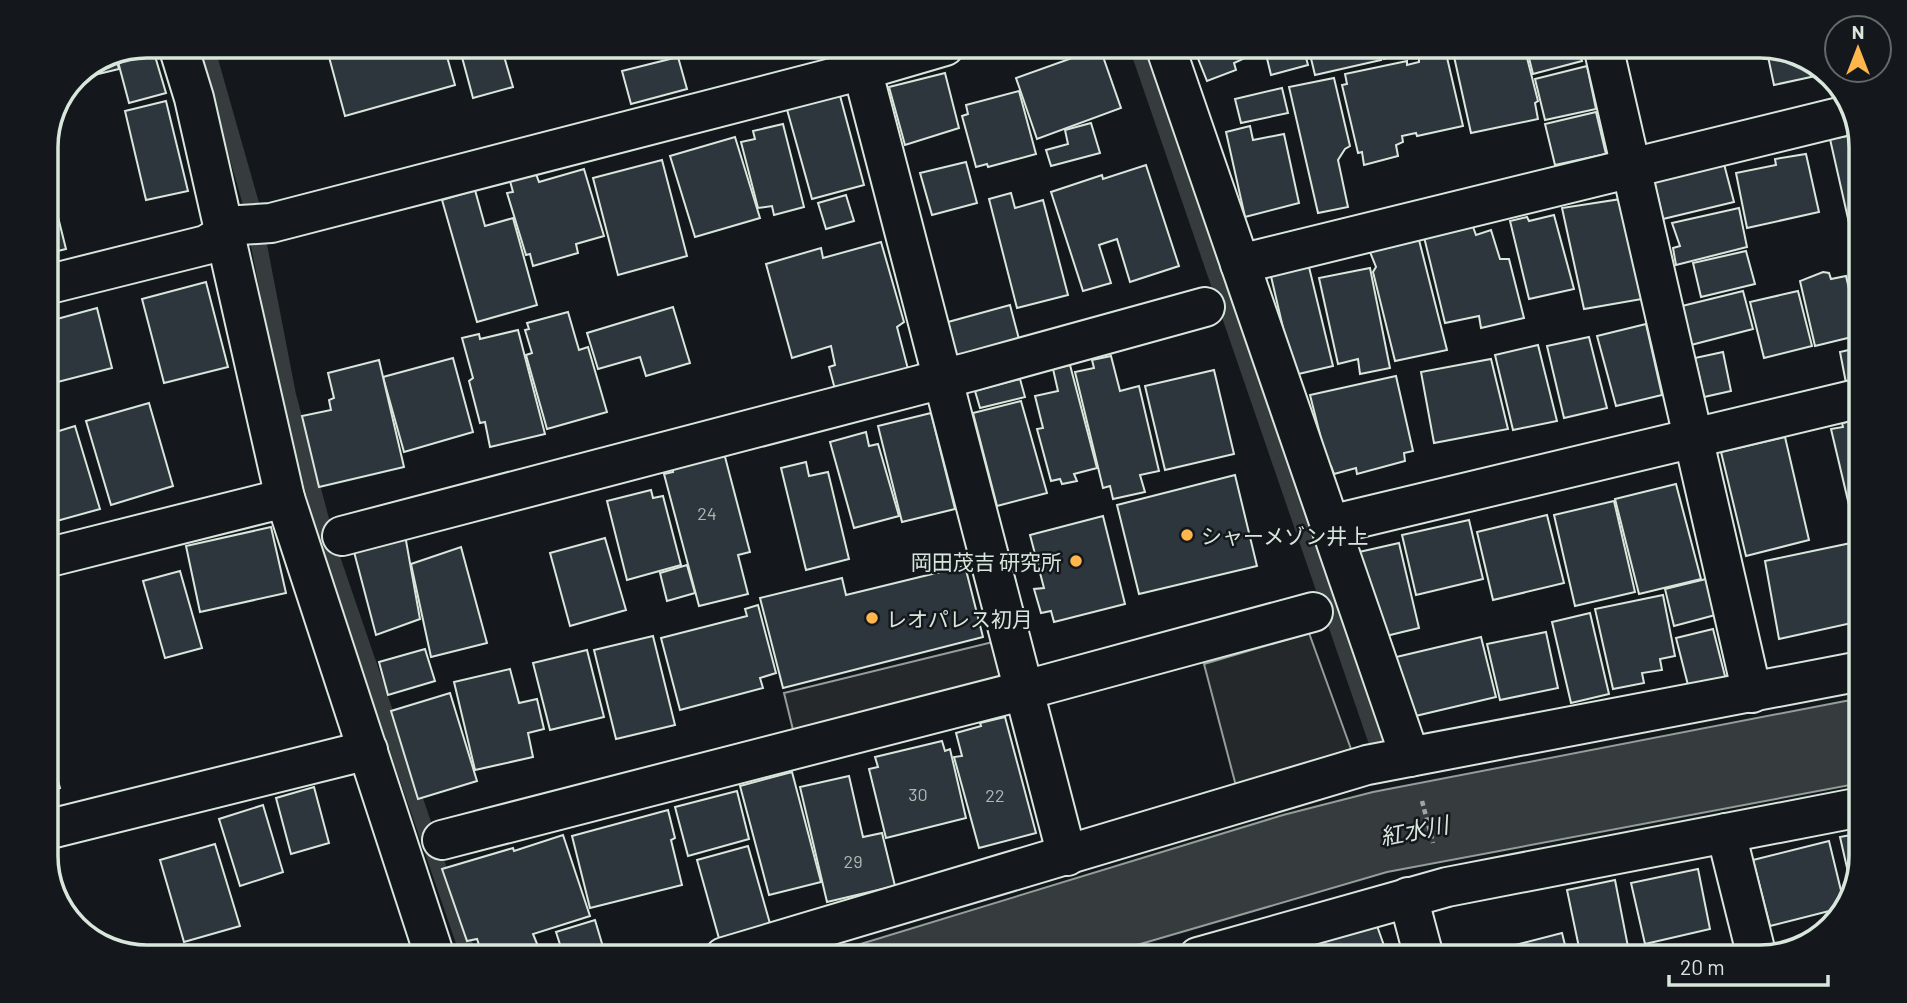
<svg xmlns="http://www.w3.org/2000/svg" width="1907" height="1003" font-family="Barlow,'Noto Sans JP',sans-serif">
  <rect width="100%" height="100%" fill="#14181c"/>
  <!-- parking -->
  <g fill="#24282b" stroke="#939e99" stroke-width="2">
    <path d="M1309,633L1351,749L1236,786L1204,664Z"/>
    <path d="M997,641L1008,681L794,734L784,693Z"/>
  </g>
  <!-- water -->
  <path fill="#363b3e" stroke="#939e99" stroke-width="2" d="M1861,698V783L1387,872L1096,957H818L1283,815L1373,792Z"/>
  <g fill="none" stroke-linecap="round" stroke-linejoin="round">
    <!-- stream -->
    <g stroke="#363b3e" stroke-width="16">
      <path d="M206,46L251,204L288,395L328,546L469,957"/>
      <path d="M1137,46L1379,749"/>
    </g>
  </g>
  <!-- building -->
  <g fill="#2c363c" stroke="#d8e6dc" stroke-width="2">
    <path d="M146,46H152L166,93L129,103L117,58Z"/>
    <path d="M372,46H444L455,85L345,116L329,57Z"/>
    <path d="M459,46H501L513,87L473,98Z"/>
    <path d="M1193,46H1261L1262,50L1234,63L1236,70L1207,81Z"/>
    <path d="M1264,46H1303L1308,65L1271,75Z"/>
    <path d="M1308,46H1418L1419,49L1384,59L1382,50L1379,52L1381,60L1315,75Z"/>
    <path d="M1481,46H1524L1538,101L1535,103L1538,119L1471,133L1453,52Z"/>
    <path d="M1526,46H1581V47H1578L1582,61L1533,74Z"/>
    <path d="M1766,47L1806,56L1825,74L1774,85Z"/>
    <path d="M1100,48L1121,108L1037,139L1016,78Z"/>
    <path d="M1445,49L1463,126L1417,136L1416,133L1402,136L1403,142L1396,145L1398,156L1364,165L1362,152L1358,153L1342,85L1347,84L1345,74L1407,61V65L1419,62V56Z"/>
    <path d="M678,57L687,89L631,104L622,71Z"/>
    <path d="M116,58L119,69L73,80L75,75Z"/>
    <path d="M1587,66L1596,109L1545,120L1535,79Z"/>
    <path d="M945,73L959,128L905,145L889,87Z"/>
    <path d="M1334,78L1350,146L1345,149L1338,160L1348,207L1318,213L1289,87Z"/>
    <path d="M1282,88L1288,113L1241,123L1235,99Z"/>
    <path d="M1019,91L1036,154L988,167L987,164L976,167L962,116L968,114L966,105Z"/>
    <path d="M839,92L864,185L812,199L786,106Z"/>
    <path d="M166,101L188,191L146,200L125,111Z"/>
    <path d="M1596,112L1606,154L1555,165L1545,124Z"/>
    <path d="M1091,123L1100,153L1051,166L1046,150L1068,144L1065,130Z"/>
    <path d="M783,124L804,207L774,215L772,206L758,208L741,142L755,139L753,131Z"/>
    <path d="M1250,126L1253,140L1284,134L1299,203L1245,217L1226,132Z"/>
    <path d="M1859,134L1861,140V243L1854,245L1830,139Z"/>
    <path d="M735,137L760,218L695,237L670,156Z"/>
    <path d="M1806,154L1819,212L1747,228L1736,173L1776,165L1775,159Z"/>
    <path d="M662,160L687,256L618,275L593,178Z"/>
    <path d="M966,162L977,203L932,215L920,173Z"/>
    <path d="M1724,164L1734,202L1663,219L1654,180Z"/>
    <path d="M1146,165L1179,266L1130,282L1117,239L1099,245L1111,283L1083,291L1051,192L1102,175L1103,179Z"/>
    <path d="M46,169L66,249L46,254Z"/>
    <path d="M584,169L604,236L576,244L578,253L533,266L530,254L526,255L507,193L513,192L510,181L536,174L539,182Z"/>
    <path d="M475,190L485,226L513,218L537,305L477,322L442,200Z"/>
    <path d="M1011,193L1015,208L1043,200L1068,295L1017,308L989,199Z"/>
    <path d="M846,195L854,221L826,229L818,203Z"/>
    <path d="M1621,199L1642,299L1584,309L1562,208Z"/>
    <path d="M1739,208L1747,247L1676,265L1673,248L1680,246L1672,223Z"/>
    <path d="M1554,215L1574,289L1529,299L1510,221L1527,217L1529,221Z"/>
    <path d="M1472,224L1476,235L1491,230L1500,259H1509L1524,318L1481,328L1479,316L1445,323L1424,237Z"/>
    <path d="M1419,240L1447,350L1395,361L1373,272L1376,267L1370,252Z"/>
    <path d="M881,242L904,322L897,327L909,373L836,393L829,367L835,365L831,346L792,358L766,264L821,248L823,258Z"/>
    <path d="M1746,251L1755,284L1701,297L1693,263Z"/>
    <path d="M1308,263L1333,366L1294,375L1270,272Z"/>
    <path d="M1370,268L1390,368L1360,374L1358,359L1338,364L1319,278Z"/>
    <path d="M1823,272L1829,273L1831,279L1846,276L1860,335L1815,346L1800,281Z"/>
    <path d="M206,282L228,367L164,383L142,299Z"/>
    <path d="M1743,291L1753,329L1691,345L1682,306Z"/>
    <path d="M1798,291L1812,346L1764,358L1750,302Z"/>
    <path d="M1010,305L1020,343L957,358L948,322Z"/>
    <path d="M673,307L690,363L646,376L640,357L598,369L587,333Z"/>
    <path d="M97,308L112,368L46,385V322Z"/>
    <path d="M568,312L579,350L588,347L607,412L547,429L526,355L532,353L525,330L529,329L527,323Z"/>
    <path d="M1646,324L1662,395L1616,406L1597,336Z"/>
    <path d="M518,330L545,434L490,447L485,422L480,423L469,381L473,378L462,338L479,334L480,339Z"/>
    <path d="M1589,337L1607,408L1564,418L1547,346Z"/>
    <path d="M1861,341V379L1846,383L1840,352L1853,349L1852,344Z"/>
    <path d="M1538,345L1557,421L1513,430L1495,355Z"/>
    <path d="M1723,352L1731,391L1704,397L1695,358Z"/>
    <path d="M1111,356L1120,391L1139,386L1159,471L1140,475L1145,492L1113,499L1110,486L1103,488L1075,372L1094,368L1092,360Z"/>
    <path d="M453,358L473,432L404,452L383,377Z"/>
    <path d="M1491,359L1508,429L1434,443L1421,372Z"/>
    <path d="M379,360L404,467L319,487L302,416L331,410L329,400L334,398L328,373Z"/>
    <path d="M1070,365L1097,468L1074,474L1077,481L1062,484L1060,479L1051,481L1037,429L1043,428L1035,396L1058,391L1053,369Z"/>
    <path d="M1214,370L1234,454L1165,470L1145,386Z"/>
    <path d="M1396,376L1413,451L1404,453L1405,461L1357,474L1356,468L1334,474L1331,466H1328L1310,395Z"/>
    <path d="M1020,379L1025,397L980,408L975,391Z"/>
    <path d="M1021,401L1047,493L997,506L973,413Z"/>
    <path d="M149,403L173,486L111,505L86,421Z"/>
    <path d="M931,413L955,509L902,522L878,426Z"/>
    <path d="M1861,419V502L1849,505L1831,429L1843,427L1842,423Z"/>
    <path d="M75,426L100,509L46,524V435Z"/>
    <path d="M866,432L869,446L878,444L899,516L854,528L830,442Z"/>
    <path d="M1785,437L1809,540L1746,556L1721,452Z"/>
    <path d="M724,453L750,552L738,555L748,594L699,606L664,474L673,472L672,467Z"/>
    <path d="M806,462L809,476L828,472L849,559L806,570L781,468Z"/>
    <path d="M1235,475L1257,566L1139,594L1117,505Z"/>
    <path d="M1676,484L1701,579L1639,594L1615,499Z"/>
    <path d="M651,490L653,498L663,496L681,565L627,580L607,501Z"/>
    <path d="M1614,501L1635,592L1575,606L1554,515Z"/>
    <path d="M1547,515L1564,583L1493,600L1477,532Z"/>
    <path d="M1103,516L1125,604L1054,622L1051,611L1041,613L1034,589L1044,588L1030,535Z"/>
    <path d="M1469,520L1483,579L1416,595L1402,535Z"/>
    <path d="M271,527L286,593L200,612L186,546Z"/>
    <path d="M405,535L420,619L376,635L353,548Z"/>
    <path d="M605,538L626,610L570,626L550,553Z"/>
    <path d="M1399,543L1419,628L1386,636L1359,552Z"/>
    <path d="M1851,543L1861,581V621L1779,639L1765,561Z"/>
    <path d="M461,547L487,643L431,657L411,564Z"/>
    <path d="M687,565L695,593L667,601L660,573Z"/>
    <path d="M965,566L983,637L783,688L760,598L842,578L846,595Z"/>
    <path d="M180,571L202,648L165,658L143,581Z"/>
    <path d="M1710,578L1719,614L1674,626L1665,589Z"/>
    <path d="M1663,595L1675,656L1660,659L1662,670L1642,673L1644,683L1613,689L1595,609Z"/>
    <path d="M758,605L776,673L760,678L763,688L680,710L661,638L747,616L745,609Z"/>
    <path d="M1590,613L1609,694L1571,703L1552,622Z"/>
    <path d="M1713,629L1726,680L1689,689L1676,638Z"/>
    <path d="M1546,632L1558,688L1500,700L1487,644Z"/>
    <path d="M653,636L675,725L616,739L594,650Z"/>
    <path d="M1481,637L1496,697L1407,718L1392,658Z"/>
    <path d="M425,649L435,681L388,695L379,662Z"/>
    <path d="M587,650L604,717L550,730L533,663Z"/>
    <path d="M510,669L519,703L537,699L544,729L528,733L533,757L475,770L454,682Z"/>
    <path d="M450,693L477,781L418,799L391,711Z"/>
    <path d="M1005,717L1036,833L979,848L954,757L962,756L956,733L981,726L980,723Z"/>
    <path d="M46,736L60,788L46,792Z"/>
    <path d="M942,741L945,751L950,749L966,818L886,838L869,769L878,767L875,757Z"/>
    <path d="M792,772L821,882L769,895L740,786Z"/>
    <path d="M849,776L863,837L882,833L895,886L827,902L800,787Z"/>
    <path d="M314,787L329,843L291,854L276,798Z"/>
    <path d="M737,791L749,839L688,856L675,807Z"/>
    <path d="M263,805L283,872L240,886L219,819Z"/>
    <path d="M668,810L675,838L671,840L682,885L590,908L572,836Z"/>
    <path d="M1861,833L1862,856L1853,894L1840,837Z"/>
    <path d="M563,835L590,916L533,934L538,946L522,951L524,957H483L477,939L467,941L442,869L513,848L514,851Z"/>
    <path d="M1829,841L1845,907L1770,926L1753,860Z"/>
    <path d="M215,844L240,926L184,942L160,860Z"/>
    <path d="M748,846L771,927L720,942L697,860Z"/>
    <path d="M1698,869L1710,929L1645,944L1631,883Z"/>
    <path d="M1615,880L1630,957H1581L1567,890Z"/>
    <path d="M595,920L606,957H564L556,932Z"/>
    <path d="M1376,923L1388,957H1295L1292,947Z"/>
    <path d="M1562,933L1568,957H1509L1507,947Z"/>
  </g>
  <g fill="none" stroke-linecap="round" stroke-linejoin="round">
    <!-- minor casing -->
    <g stroke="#d8e6dc" stroke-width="42">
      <g id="minor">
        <path d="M178,46L194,98L285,498L435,957"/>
        <path d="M856,46L1067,856"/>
        <path d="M1165,46L1410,757"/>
        <path d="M1603,46L1752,693"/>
        <path d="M1240,264L1852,114"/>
        <path d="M46,285L206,245L240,225L271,223L863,70L945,46"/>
        <path d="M1330,525L1861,398"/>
        <path d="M342,536L973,371L1205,307"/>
        <path d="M46,558L285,498"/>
        <path d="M46,830L368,750"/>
        <path d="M1726,833L1757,957"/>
        <path d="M442,840L1025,690L1313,612"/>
        <path d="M1408,897L1424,957"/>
        <path d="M724,957L1367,765L1861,671"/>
        <path d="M1198,957L1447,887L1861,807"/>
      </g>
    </g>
    <!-- path -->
    <path stroke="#9da8a2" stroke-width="4.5" stroke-dasharray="5 3.5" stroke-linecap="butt" d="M1422,801L1433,843"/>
    <!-- minor -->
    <use href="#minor" stroke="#14181c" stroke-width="38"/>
  </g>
  <!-- markers -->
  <g fill="#ffb74d" stroke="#14181c" stroke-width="2.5">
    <circle cx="1187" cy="535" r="7"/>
    <circle cx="1076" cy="561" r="7"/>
    <circle cx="872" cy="618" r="7"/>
  </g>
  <g text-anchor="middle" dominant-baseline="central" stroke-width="5" stroke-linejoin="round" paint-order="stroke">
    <!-- number labels -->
    <g font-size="18" fill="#adbab4">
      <text x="707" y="513">24</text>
      <text x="918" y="794">30</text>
      <text x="995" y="795">22</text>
      <text x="853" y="861">29</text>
    </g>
    <!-- poi labels -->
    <g font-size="21" fill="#d8e6dc" stroke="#14181c" text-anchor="start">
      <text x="1201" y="535">シャーメゾン井上</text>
      <text x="1062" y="561" text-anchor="end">岡田茂吉 研究所</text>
      <text x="886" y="618">レオパレス初月</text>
    </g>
    <!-- water labels -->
    <g font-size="23" font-style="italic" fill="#d8e6dc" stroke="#14181c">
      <text transform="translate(1414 830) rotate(-11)">紅水川</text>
    </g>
  </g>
  <!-- crop -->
  <path d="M0 0H1907V1003H0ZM147 58H1760A89 89 0 0 1 1849 147V856A89 89 0 0 1 1760 945H147A89 89 0 0 1 58 856V147A89 89 0 0 1 147 58Z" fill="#14181c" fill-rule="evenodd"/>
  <path fill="none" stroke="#d8e6dc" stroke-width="3.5" d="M147 58H1760A89 89 0 0 1 1849 147V856A89 89 0 0 1 1760 945H147A89 89 0 0 1 58 856V147A89 89 0 0 1 147 58Z"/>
  <!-- north arrow -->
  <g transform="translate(1858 49)"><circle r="33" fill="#14181c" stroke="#626a69" stroke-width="2"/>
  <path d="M0-5L12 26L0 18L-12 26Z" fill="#ffb74d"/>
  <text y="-10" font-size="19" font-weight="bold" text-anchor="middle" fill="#d8e6dc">N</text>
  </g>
  <!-- scale -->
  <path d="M1669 975v10h159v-10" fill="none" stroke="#d8e6dc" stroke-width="3.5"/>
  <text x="1680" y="975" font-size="21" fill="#d8e6dc" stroke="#14181c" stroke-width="5" paint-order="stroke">20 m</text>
</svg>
